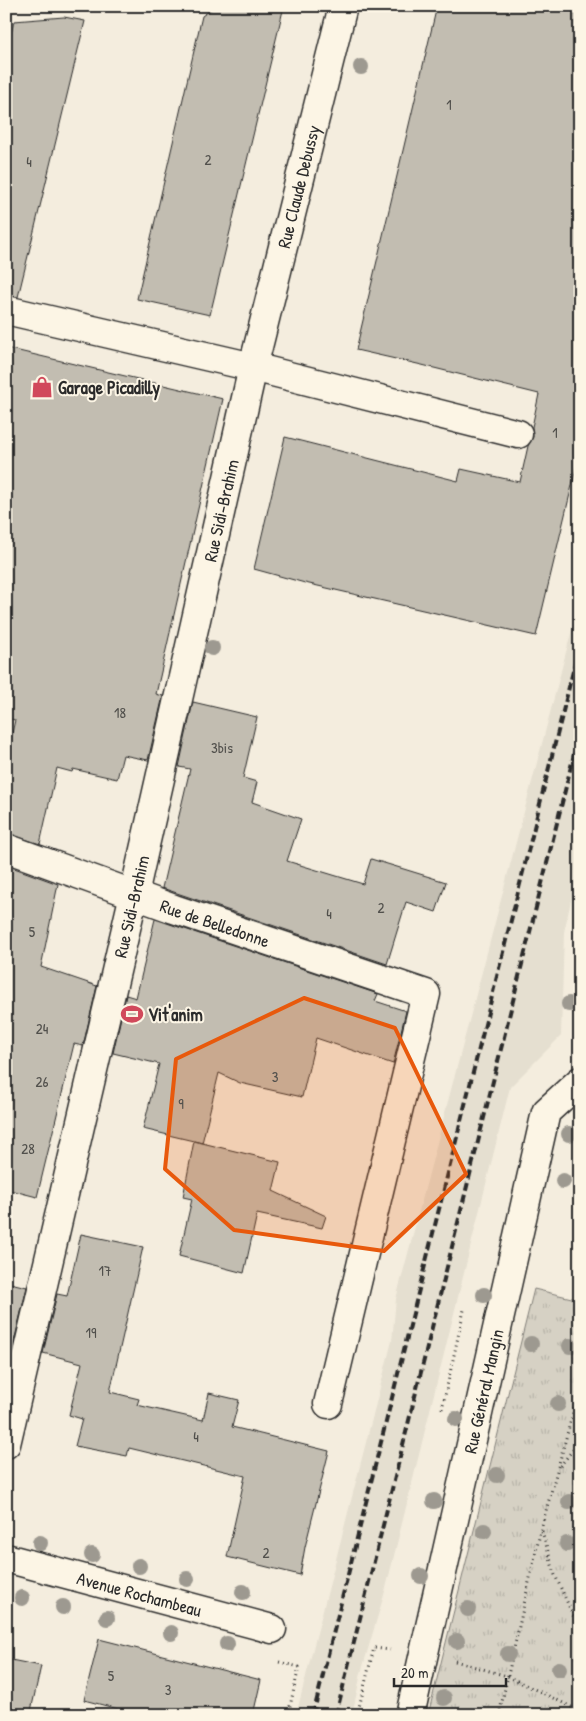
<svg xmlns="http://www.w3.org/2000/svg" width="586" height="1721" font-family="'Patrick Hand',sans-serif">
  <defs>
    <pattern id="park-tufts" width="24" height="20" patternUnits="userSpaceOnUse" patternTransform="scale(1.25)"><rect width="24" height="20" fill="#d6d1c4"/><path d="M3 7l-1-3M5 7V3M7 7l1-3M15 17l-1-3M17 17v-4M19 17l1-3" fill="none" stroke="#b8b4a9"/></pattern>
  </defs>
  <rect width="100%" height="100%" fill="#f4edde"/>
  <filter id="ink" filterUnits="userSpaceOnUse"><feTurbulence type="fractalNoise" baseFrequency=".02" numOctaves="2"/><feDisplacementMap in="SourceGraphic" scale="10" xChannelSelector="R" yChannelSelector="G"/><feConvolveMatrix kernelMatrix="1 2 1 2 8 2 1 2 1" color-interpolation-filters="sRGB"/></filter>
  <g filter="url(#ink)">
    <!-- built -->
    <path fill="#e5dfd0" d="M580,599V860L564,932L561,1036L510,1087L386,1588L361,1673L352,1715H296L392,1341L396,1299Z"/>
    <!-- park -->
    <path fill="url(#park-tufts)" stroke="#807e78" d="M534,1289L580,1300V1715H428Z"/>
    <!-- building -->
    <g fill="#c2bdb1" stroke="#2b2b2b">
      <path d="M216,6H284L210,315L137,299L202,16Z"/>
      <path d="M437,6H580V452L536,636L305,583L254,569L285,437L458,481L461,469L520,482L528,446L533,437L532,427L539,394L422,365L356,350Z"/>
      <path d="M64,17L85,21L18,297L6,295V55L14,21Z"/>
      <path d="M6,348L223,399L156,694L163,696L148,760L123,755L117,779L73,769L72,772L57,768L40,844L6,833V759L15,720L6,718Z"/>
      <path d="M193,702L257,717L243,778L257,782L252,802L301,819L287,861L363,884L371,859L446,882L436,912L406,902L387,964L162,888L190,769L179,767Z"/>
      <path d="M6,865L58,884L41,967L97,986L83,1046L74,1044L37,1197L6,1189Z"/>
      <path d="M155,919L378,994L375,1001L406,1011L393,1064L316,1038L302,1097L240,1083L219,1073L202,1143L143,1129L159,1064L113,1053L126,995L136,998Z"/>
      <path d="M194,1141L280,1162L273,1191L326,1216L322,1228L257,1214L244,1273L179,1256L192,1199L183,1197Z"/>
      <path d="M81,1234L143,1247L110,1392L139,1399L137,1405L203,1420L209,1393L239,1400L232,1427L329,1451L305,1547L300,1575L227,1557L245,1476L129,1448L127,1456L75,1446L82,1419L69,1415L82,1363L43,1353L57,1294L67,1296Z"/>
      <path d="M6,1282L27,1287L13,1346L6,1344Z"/>
      <path d="M99,1639L261,1680L253,1715H141L84,1700Z"/>
      <path d="M6,1659L41,1666L30,1715H6Z"/>
    </g>
    <g fill="none" stroke-linecap="round" stroke-linejoin="round">
      <!-- minor casing -->
      <g stroke="#2b2b2b" stroke-width="31">
        <g id="minor">
          <path d="M6,310L253,367L518,434"/>
          <path id="s1" d="M6,848L174,909L426,994L328,1404"/>
          <path id="s2" d="M6,1444L134,894L253,367L343,6"/>
          <path id="s3" d="M6,1558L272,1629"/>
          <path id="s4" d="M410,1715L546,1112L580,1081"/>
        </g>
      </g>
      <!-- path -->
      <g stroke="#2b2b2b" stroke-width="3" stroke-dasharray="1 4" stroke-linecap="butt">
        <path d="M442,1409L464,1310"/>
        <path d="M560,1466L580,1441"/>
        <path d="M542,1531L555,1575L580,1631"/>
        <path d="M455,1661L507,1676L580,1711"/>
        <path d="M279,1662L299,1667L288,1715"/>
        <path d="M357,1715L374,1648L390,1650"/>
        <path d="M499,1715L541,1529L580,1387"/>
      </g>
      <!-- minor -->
      <use href="#minor" stroke="#fcf5e5" stroke-width="28"/>
      <!-- rail -->
      <g stroke="#2b2b2b" stroke-width="4" stroke-dasharray="8 4" stroke-linecap="butt">
        <path d="M313,1715L580,643"/>
        <path d="M336,1715L580,730"/>
      </g>
    </g>
    <!-- trees -->
    <g fill="#9d9990">
      <circle cx="361" cy="67" r="8"/>
      <circle cx="212" cy="648" r="8"/>
      <circle cx="569" cy="1004" r="8"/>
      <circle cx="569" cy="1134" r="8"/>
      <circle cx="563" cy="1181" r="8"/>
      <circle cx="484" cy="1295" r="8"/>
      <circle cx="531" cy="1344" r="8"/>
      <circle cx="570" cy="1346" r="8"/>
      <circle cx="558" cy="1404" r="8"/>
      <circle cx="456" cy="1419" r="8"/>
      <circle cx="497" cy="1475" r="8"/>
      <circle cx="434" cy="1501" r="8"/>
      <circle cx="569" cy="1502" r="8"/>
      <circle cx="484" cy="1531" r="8"/>
      <circle cx="40" cy="1543" r="8"/>
      <circle cx="567" cy="1544" r="8"/>
      <circle cx="92" cy="1555" r="8"/>
      <circle cx="139" cy="1566" r="8"/>
      <circle cx="421" cy="1576" r="8"/>
      <circle cx="187" cy="1579" r="8"/>
      <circle cx="243" cy="1592" r="8"/>
      <circle cx="22" cy="1598" r="8"/>
      <circle cx="63" cy="1607" r="8"/>
      <circle cx="468" cy="1609" r="8"/>
      <circle cx="107" cy="1618" r="8"/>
      <circle cx="171" cy="1633" r="8"/>
      <circle cx="457" cy="1641" r="8"/>
      <circle cx="227" cy="1644" r="8"/>
      <circle cx="508" cy="1654" r="8"/>
      <circle cx="559" cy="1669" r="8"/>
      <circle cx="444" cy="1698" r="8"/>
    </g>
  </g>
  <!-- marked area -->
  <path fill="#e8590c" fill-opacity="0.2" stroke="#e8590c" stroke-width="4" stroke-linejoin="round" d="M304,998L395,1028L466,1174L384,1251L234,1230L165,1169L176,1059Z"/>
  <!-- icons -->
  <defs>
    <g id="shop-bare" transform="scale(1.725)"><path d="M-5-2.5h2.3a2.7 3.5 0 0 1 5.4 0H5L5.5 6h-11ZM-1.5-2.5h3a1.5 2.3 0 0 0-3 0Z" fill="#d1495b" stroke="#fcf5e5" stroke-width="2.5" paint-order="stroke"/></g>
    <g id="stadium-bare" transform="scale(1.725)"><path d="M0-5a6.5 5 0 1 0 0 10a6.5 5 0 1 0 0-10ZM-3.5-1.8h7v3.6h-7Z" fill="#d1495b" stroke="#fcf5e5" stroke-width="2.5" paint-order="stroke"/></g>
  </defs>
  <g fill-rule="evenodd">
    <use href="#shop-bare" x="42" y="387"/>
    <use href="#stadium-bare" x="132" y="1014"/>
  </g>
  <g text-anchor="middle" dominant-baseline="central" stroke-width="4" stroke-linejoin="round" paint-order="stroke">
    <!-- number labels -->
    <g font-size="15" fill="#51504c">
      <text x="449" y="104">1</text>
      <text x="208" y="159">2</text>
      <text x="29" y="161">4</text>
      <text x="555" y="432">1</text>
      <text x="120" y="712">18</text>
      <text x="222" y="747">3bis</text>
      <text x="381" y="907">2</text>
      <text x="329" y="913">4</text>
      <text x="32" y="931">5</text>
      <text x="42" y="1028">24</text>
      <text x="275" y="1076">3</text>
      <text x="42" y="1081">26</text>
      <text x="181" y="1103">9</text>
      <text x="28" y="1148">28</text>
      <text x="105" y="1270">17</text>
      <text x="91" y="1332">19</text>
      <text x="196" y="1436">4</text>
      <text x="266" y="1552">2</text>
      <text x="111" y="1675">5</text>
      <text x="168" y="1689">3</text>
    </g>
    <!-- street labels -->
    <g font-size="18" fill="#2b2b2b" stroke="#fcf5e5">
      <text stroke="none"><textPath href="#s2" startOffset="1291">Rue Claude Debussy</textPath></text>
      <text stroke="none"><textPath href="#s2" startOffset="958">Rue Sidi-Brahim</textPath></text>
      <text stroke="none"><textPath href="#s2" startOffset="552">Rue Sidi-Brahim</textPath></text>
      <text stroke="none"><textPath href="#s1" startOffset="222">Rue de Belledonne</textPath></text>
      <text stroke="none"><textPath href="#s4" startOffset="332">Rue Général Mangin</textPath></text>
      <text stroke="none"><textPath href="#s3" startOffset="138">Avenue Rochambeau</textPath></text>
    </g>
    <!-- poi labels -->
    <g font-size="18" font-weight="bold" fill="#2b2b2b" stroke="#fcf5e5" text-anchor="start">
      <text x="58" y="387">Garage Picadilly</text>
      <text x="148" y="1014">Vit'anim</text>
    </g>
  </g>
  <!-- margin -->
  <rect width="586" height="1721" fill="none" stroke="#fcf5e5" stroke-width="25"/>
  <rect x="12" y="12" width="561" height="1696" fill="none" stroke="#2b2b2b" stroke-width="2" filter="url(#ink)"/>
  <!-- scale -->
  <path d="M394 1678v8h112v-8" fill="none" stroke="#2b2b2b" stroke-width="2.5"/>
  <text x="401" y="1678" font-size="15" fill="#2b2b2b" stroke="#fcf5e5" stroke-width="4" paint-order="stroke">20 m</text>
</svg>
